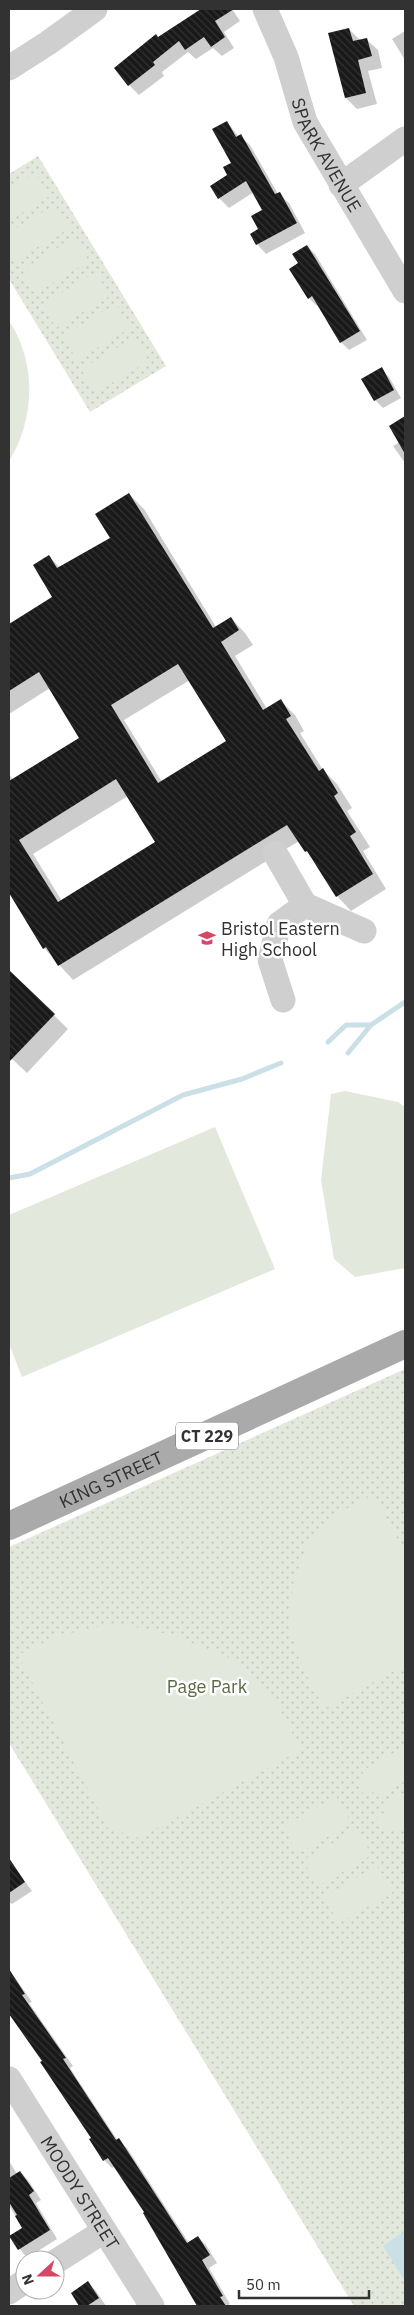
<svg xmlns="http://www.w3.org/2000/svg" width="414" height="2315" font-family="'IBM Plex Sans',sans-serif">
  <defs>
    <pattern id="green-dots" width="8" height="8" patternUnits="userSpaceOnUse" patternTransform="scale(1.25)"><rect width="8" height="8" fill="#e3e8dc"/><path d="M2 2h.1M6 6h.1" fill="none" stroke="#c3c7bd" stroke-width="1.8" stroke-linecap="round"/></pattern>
    <pattern id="building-back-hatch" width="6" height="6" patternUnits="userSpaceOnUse" patternTransform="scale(1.25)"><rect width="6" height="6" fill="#191919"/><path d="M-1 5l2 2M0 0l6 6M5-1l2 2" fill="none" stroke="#323232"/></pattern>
  </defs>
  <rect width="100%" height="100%" fill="#fff"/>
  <!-- green -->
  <g fill="url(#green-dots)">
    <path d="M38,156L166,366L90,412L9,279V174Z"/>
    <path d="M405,1369V2306H354L9,1743V1547Z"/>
  </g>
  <!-- pitch -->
  <g fill="#e3e8dc">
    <path d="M35,172L50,196L9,221V188Z"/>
    <path d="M55,205L70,228L16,260L9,249V232Z"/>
    <path d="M75,237L89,261L36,293L22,270Z"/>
    <path d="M96,272L110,296L56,328L42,304Z"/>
    <path d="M116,304L130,328L77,360L62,336Z"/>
    <path d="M9,321C37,362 35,420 9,461Z"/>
    <path d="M135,337L149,361L95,393L81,369Z"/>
    <path d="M345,1091L398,1102L405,1107V1268L355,1277L334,1259L321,1180L331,1094Z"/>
    <path d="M215,1127L275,1269L22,1377L9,1344V1215Z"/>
    <path d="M374,1494L405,1553V1665L324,1709L304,1670L289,1627L293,1584L307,1545L333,1516Z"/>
    <path d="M116,1623L173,1635L231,1659L277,1704L301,1750L139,1838L108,1828L18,1655L57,1636Z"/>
    <path d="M405,1746V1781L377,1797L374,1792L365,1797L356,1782L365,1777L362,1771Z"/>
    <path d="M405,1792V1827L396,1832L394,1827L385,1832L376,1817L385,1812L381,1805Z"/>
    <path d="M336,1796L351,1823L298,1854L283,1827Z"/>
    <path d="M357,1829L372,1855L318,1886L303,1860Z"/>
    <path d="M377,1866L393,1892L339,1923L323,1897Z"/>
  </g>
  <!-- water -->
  <path fill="#cae0e6" d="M405,2231V2281L383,2246Z"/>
  <!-- shadow -->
  <g fill="#0003" fill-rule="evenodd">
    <path d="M203,9H232L240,21L224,32L234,48L222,56L213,48L196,59L188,52L162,72L164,76L139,95L129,85L158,38Z"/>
    <path d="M349,29L360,40L366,39L378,50L382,68L368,71L377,104L357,109L346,98L329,34Z"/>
    <path d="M405,31V60L392,39Z"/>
    <path d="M227,122L239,137L240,136L250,145L278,194L289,203L305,233L266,254L257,244L264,210L254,192L229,208L219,198L232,163Z"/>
    <path d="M307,246L315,254L367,340L349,350L341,342L319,305L317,306L309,298L299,264Z"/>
    <path d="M381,369L389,377L401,398L383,408L375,400Z"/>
    <path d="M405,417V463L393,446L400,442L390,426Z"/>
    <path d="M129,494L144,509L216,627L231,618L245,633L253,645L235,656L267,709L281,701L295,715L304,731L300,733L323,770L337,784L352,808L347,811L370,847L363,851L386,889L351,911L337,896L315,862L299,841L73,980L44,948L9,891V774L13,780L81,738L50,688L9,714V625L54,597L49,556L60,568L112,539ZM190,680L228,741L162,782L124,720ZM128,796L157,842L62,901L33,854Z"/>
    <path d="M9,971L68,1029L27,1073L9,1056Z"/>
    <path d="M13,1865L32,1891L12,1904L9,1902V1868Z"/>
    <path d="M9,1971L16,1979L32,2002L29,2003L73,2066L70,2068L118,2141L127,2148L189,2243L198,2237L206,2245L217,2263L209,2268L230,2304L227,2306H199L192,2296L146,2212L115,2166L112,2168L104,2160L93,2138L9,2008Z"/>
    <path d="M9,2161L17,2174L20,2172L28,2180L41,2200L36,2203L57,2239L27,2258L11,2237L24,2229L10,2207L9,2208Z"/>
    <path d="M88,2283L96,2291L106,2306H80L72,2293Z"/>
  </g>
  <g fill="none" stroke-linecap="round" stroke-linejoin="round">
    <!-- stream -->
    <g stroke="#cae0e6" stroke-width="5">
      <path d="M328,1042L346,1025H371L405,1002"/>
      <path d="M348,1053L371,1025"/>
      <path d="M9,1178L30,1174L183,1095L242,1079L281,1063"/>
    </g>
  </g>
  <!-- building -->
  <g fill="url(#building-back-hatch)" fill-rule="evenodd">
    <path d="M201,9H234L215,21L225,37L211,47L204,37L185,50L179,41L153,62L155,65L128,86L114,68L156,34L158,37Z"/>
    <path d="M349,28L353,41L367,38L372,56L358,60L366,93L345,98L328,33Z"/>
    <path d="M227,121L236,137L241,134L275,194L280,192L297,223L256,245L250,234L258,229L251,216L262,210L246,181L218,199L210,186L227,175L223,167L231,163L212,129Z"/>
    <path d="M307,245L360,331L340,343L312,296L308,299L289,269L298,263L292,254Z"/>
    <path d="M382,367L394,390L374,401L361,379Z"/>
    <path d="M405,416V454L389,426Z"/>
    <path d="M129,493L213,628L231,617L239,630L221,642L263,710L281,699L291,716L286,719L319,771L323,768L338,793L334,796L356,832L350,836L373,874L336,897L307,851L305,852L287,825L58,966L46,947L43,949L9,893V781L79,738L39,672L9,691V624L52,597L33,565L49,555L57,568L110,538L95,514ZM178,664L226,741L158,783L111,705ZM116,779L155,842L58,902L19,840Z"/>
    <path d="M9,970L55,1014L9,1062Z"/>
    <path d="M9,1858L25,1882L9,1893Z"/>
    <path d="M9,1969L25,1994L22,1995L66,2058L63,2059L116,2140L119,2138L187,2243L198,2236L210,2255L202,2260L223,2296L220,2297L226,2306H197L143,2213L144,2212L108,2158L103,2161L89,2139L91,2138L40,2062L42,2061L9,2014Z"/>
    <path d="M20,2171L34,2191L29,2195L50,2230L18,2250L9,2236L22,2228L15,2216L17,2215L9,2202V2178Z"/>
    <path d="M88,2281L99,2298L87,2306H79L71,2293Z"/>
  </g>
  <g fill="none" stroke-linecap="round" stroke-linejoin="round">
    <!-- minor -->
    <g stroke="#cfcfcf" stroke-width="25">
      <path id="s1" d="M265,9L286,57L305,122L405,291"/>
      <path d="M9,68L48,43L95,9"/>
      <path d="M341,185L405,139"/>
      <path d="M275,853L305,905"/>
      <path d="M283,1000L270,960L279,924L305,905L364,931"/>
      <path id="s2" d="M9,2079L152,2306"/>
      <path d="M55,2262L104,2231"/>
      <path d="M9,2292L25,2281"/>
    </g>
    <!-- major -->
    <path stroke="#aaa" stroke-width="28" id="s3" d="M9,1526L405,1344"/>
  </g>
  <!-- icons -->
  <defs>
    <g id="school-bare" transform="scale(1.35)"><path d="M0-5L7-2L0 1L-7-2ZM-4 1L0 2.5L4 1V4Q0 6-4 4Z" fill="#d54765" stroke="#fff" stroke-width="2.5" paint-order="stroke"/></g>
  </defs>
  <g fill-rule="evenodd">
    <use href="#school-bare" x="207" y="938"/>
  </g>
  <g text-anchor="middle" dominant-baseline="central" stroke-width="5" stroke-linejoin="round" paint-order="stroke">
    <!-- shield labels -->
    <rect fill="#fff" stroke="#707070" stroke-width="1" x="176" y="1422.5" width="62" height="27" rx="4"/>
    <g font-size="16" font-weight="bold" fill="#323232">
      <text x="207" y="1436">CT 229</text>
    </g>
    <!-- street labels -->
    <g font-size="18" fill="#323232" stroke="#fff">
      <text stroke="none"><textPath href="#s1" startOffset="159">SPARK AVENUE</textPath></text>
      <text stroke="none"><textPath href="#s3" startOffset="112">KING STREET</textPath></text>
      <text stroke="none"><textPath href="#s2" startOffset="134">MOODY STREET</textPath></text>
    </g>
    <!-- poi labels -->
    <g font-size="18" fill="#323232" stroke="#fff" text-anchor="start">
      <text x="221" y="928">Bristol Eastern<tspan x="221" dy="21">High School</tspan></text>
    </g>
    <!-- park labels -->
    <g font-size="18" fill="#5b6a43" stroke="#fff">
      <text x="207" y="1686">Page Park</text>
    </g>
  </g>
  <!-- border -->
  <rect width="414" height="2315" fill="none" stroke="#323232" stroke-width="20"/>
  <!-- north arrow -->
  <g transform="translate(40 2275) rotate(249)"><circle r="24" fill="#ffffff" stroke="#adadad"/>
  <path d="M0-4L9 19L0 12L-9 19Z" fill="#d54765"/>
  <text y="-8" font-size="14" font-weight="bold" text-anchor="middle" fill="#323232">N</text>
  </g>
  <!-- scale -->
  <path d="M239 2290v8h130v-8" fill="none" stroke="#323232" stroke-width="2.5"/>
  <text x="246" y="2290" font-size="15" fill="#323232" stroke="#ffffff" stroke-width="4" paint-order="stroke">50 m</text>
</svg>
